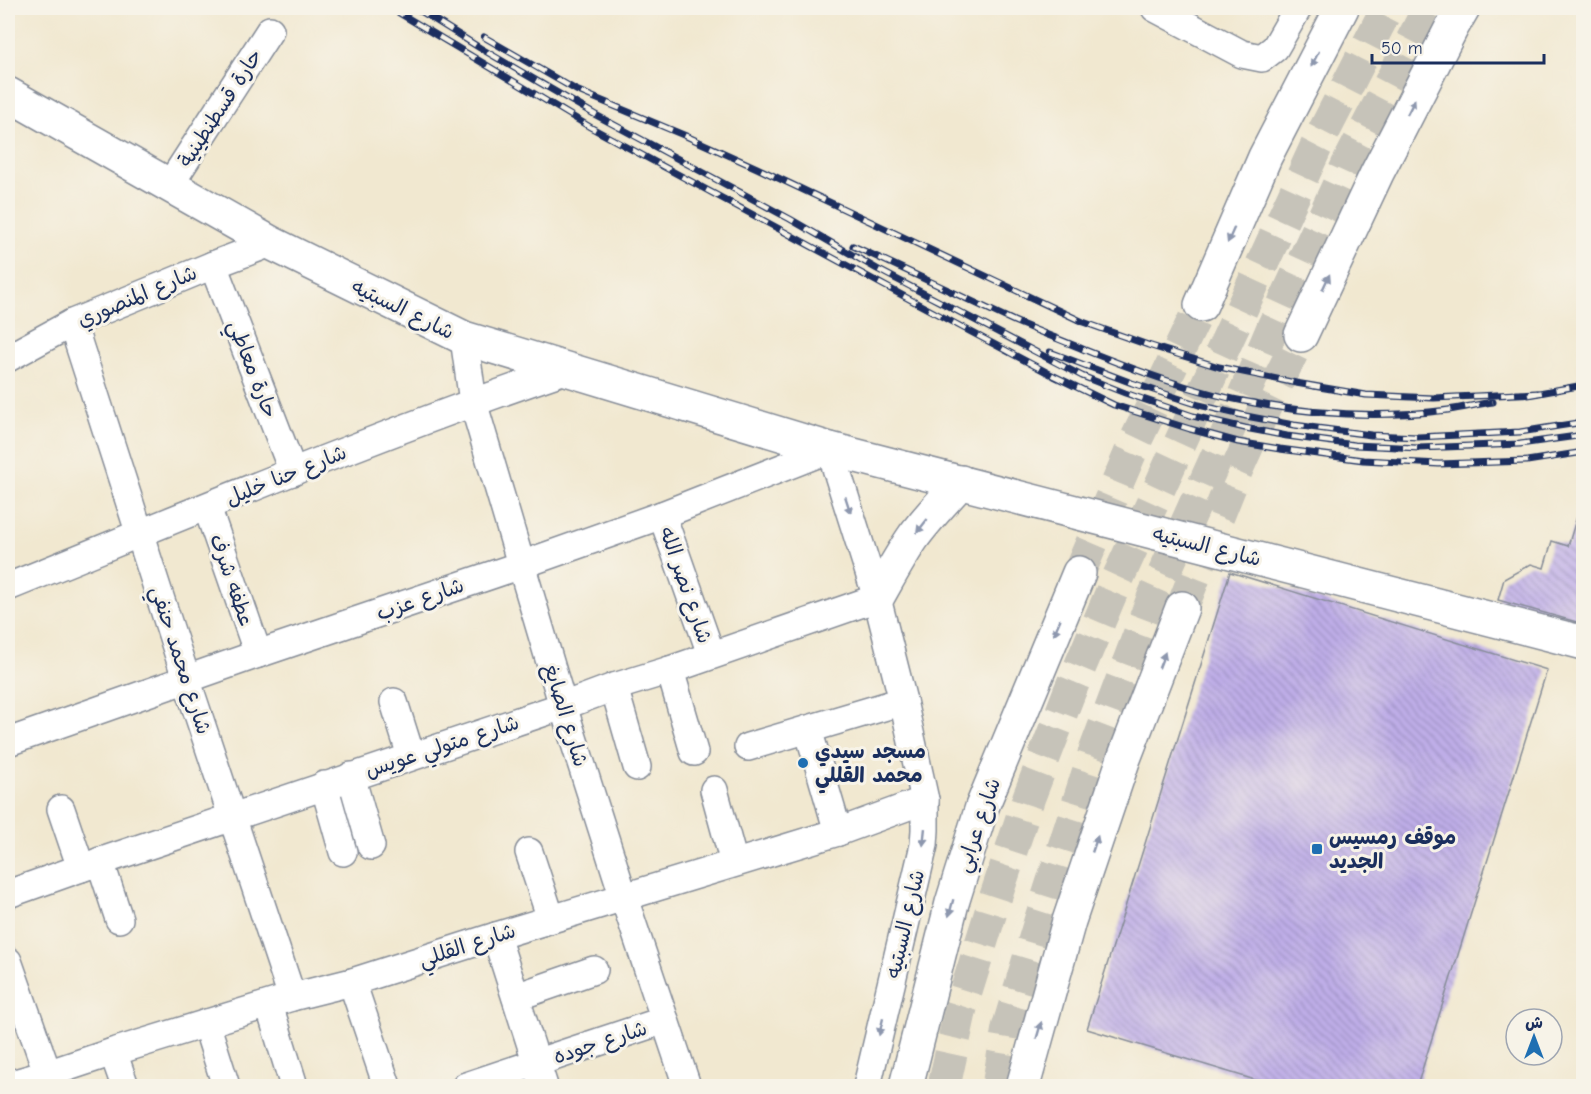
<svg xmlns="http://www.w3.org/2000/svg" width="1591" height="1094" font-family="'Comic Neue','Playpen Sans Arabic',sans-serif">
  <defs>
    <pattern id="building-back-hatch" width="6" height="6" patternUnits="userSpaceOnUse" patternTransform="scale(1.5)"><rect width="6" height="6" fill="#bfaee8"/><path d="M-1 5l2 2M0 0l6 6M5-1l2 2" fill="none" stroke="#9a8ebf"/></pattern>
  </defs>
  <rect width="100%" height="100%" fill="#f7f3e8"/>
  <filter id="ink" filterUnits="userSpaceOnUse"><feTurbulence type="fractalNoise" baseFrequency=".0167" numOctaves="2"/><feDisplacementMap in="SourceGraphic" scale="12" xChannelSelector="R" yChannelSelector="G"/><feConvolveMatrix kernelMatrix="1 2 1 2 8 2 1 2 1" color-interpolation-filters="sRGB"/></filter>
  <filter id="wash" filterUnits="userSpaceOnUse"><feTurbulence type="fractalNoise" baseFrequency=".008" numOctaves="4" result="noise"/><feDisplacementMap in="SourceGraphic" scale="24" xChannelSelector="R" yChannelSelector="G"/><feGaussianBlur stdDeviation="1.35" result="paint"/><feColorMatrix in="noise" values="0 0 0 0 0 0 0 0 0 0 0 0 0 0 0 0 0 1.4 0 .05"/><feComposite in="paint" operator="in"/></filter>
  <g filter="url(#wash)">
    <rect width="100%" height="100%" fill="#f1e8d0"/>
    <g id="blocks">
      <!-- building -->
      <g fill="url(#building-back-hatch)">
        <path d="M1579,510H1584V624L1498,600L1504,579L1531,564L1544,568L1552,541L1568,546Z"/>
        <path d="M1230,572L1547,670L1417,1086H1275L1087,1029Z"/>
      </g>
    </g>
  </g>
  <g filter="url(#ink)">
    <use href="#blocks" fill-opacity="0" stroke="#868c97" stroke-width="1.5"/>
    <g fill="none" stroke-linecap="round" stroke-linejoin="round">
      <!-- secondary-tunnel -->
      <g stroke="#c6c3b9" stroke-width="33" stroke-dasharray="33 16" stroke-linecap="butt">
        <path d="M1079,573L1135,442L1201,305"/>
        <path d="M1182,608L1234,476L1265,407L1301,335"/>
      </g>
      <!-- primary-tunnel -->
      <g stroke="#c6c3b9" stroke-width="33" stroke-dasharray="33 16" stroke-linecap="butt">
        <path d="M944,1086L961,1008L994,902L1029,797L1069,693L1112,591L1315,149L1387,8"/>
        <path d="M998,1086L1008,1028L1041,918L1095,751L1153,598L1242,400L1273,327L1348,164L1429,8"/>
      </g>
      <!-- street casing -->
      <g stroke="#868c97" stroke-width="30">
        <g id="street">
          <path d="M1155,8L1242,54L1262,58L1275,48L1298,8"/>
          <path d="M169,186L270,30"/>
          <path d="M213,265L293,472"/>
          <path d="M72,323L186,678L292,997"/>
          <path d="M464,338L473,402L563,706L624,898L687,1086"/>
          <path d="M8,358L72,323L213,265L271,243"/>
          <path d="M207,507L258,654"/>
          <path d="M662,515L711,654"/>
          <path d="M8,587C193,512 378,434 568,369"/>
          <path d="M670,670L694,752"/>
          <path d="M614,687L637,767"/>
          <path d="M394,702L411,756"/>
          <path d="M808,729L838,832"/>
          <path d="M8,742L258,654L521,565L662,515L830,449L877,598L903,701L925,800V830L924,845L867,1086"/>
          <path d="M748,747L903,701"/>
          <path d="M351,776L371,846"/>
          <path d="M324,785L343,852"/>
          <path d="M714,790L734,863"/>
          <path d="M61,809L81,868"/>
          <path d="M529,852L551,919"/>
          <path d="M100,861L119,919"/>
          <path d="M8,894L81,868L563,706L614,687L670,670L877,598"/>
          <path d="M496,936L544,1086"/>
          <path d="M8,961L52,1086"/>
          <path d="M352,982L387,1086"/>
          <path d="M516,997L594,970"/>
          <path d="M269,1005L294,1086"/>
          <path d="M206,1023L226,1086"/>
          <path d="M113,1052L125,1086"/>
          <path d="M8,1085L47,1074L113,1052L292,997L352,982L496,936L838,832L925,800"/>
          <path d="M466,1086L665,1020"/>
        </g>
      </g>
      <!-- secondary casing -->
      <g stroke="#868c97" stroke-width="36">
        <g id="secondary">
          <path d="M8,94L271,243L464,338L830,449L1584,643"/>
          <path d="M1201,305L1265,157L1342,8"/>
          <path d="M1301,335L1377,173L1452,27L1463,8"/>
          <path d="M877,598C889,577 900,556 914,536C928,517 944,500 961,482"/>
          <path d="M906,1086L952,903L982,807L1079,573"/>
          <path d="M1023,1086L1069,921L1123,761L1182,608"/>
        </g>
      </g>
      <!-- street -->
      <use href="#street" stroke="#fff" stroke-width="27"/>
      <!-- secondary -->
      <use href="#secondary" stroke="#fff" stroke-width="33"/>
      <!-- rail casing -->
      <g stroke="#1b2f5e" stroke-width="7">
        <g id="rail">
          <path d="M391,8L590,127L924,307L1054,376L1114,405L1190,429L1238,442L1280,449L1363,460L1439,464L1527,461L1584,452"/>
          <path d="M416,8L480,48L594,114L790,219L877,269L1082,376L1125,393L1193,416L1245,428L1287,436L1355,445L1419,448L1520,444L1584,435"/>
          <path d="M484,37L576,90L686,136L757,168L1083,322L1148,345L1219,367L1296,383L1366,395L1434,398L1537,393"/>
          <path d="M853,246C907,270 960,296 1014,321C1037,331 1061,340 1085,350C1140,372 1196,393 1254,403C1317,415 1384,418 1448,410C1463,408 1478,404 1493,402"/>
          <path d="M1050,352L1132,383L1199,405L1246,416L1294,425L1371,435L1418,437L1520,432L1584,422"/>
          <path d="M1528,395L1584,385"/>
        </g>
      </g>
      <!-- rail -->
      <use href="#rail" stroke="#f7f3e8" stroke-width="4.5" stroke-dasharray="14" stroke-linecap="butt"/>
    </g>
    <!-- one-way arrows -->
    <defs><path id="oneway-solid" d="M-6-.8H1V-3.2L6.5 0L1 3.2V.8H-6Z" transform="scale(1.5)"/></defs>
    <g fill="#8d97ae">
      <use href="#oneway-solid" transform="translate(1315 59) rotate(117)"/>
      <use href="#oneway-solid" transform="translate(1411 107) rotate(-63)"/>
      <use href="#oneway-solid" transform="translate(1231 235) rotate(114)"/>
      <use href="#oneway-solid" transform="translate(1326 282) rotate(-65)"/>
      <use href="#oneway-solid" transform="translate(848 505) rotate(72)"/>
      <use href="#oneway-solid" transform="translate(922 526) rotate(128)"/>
      <use href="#oneway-solid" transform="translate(1057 627) rotate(113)"/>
      <use href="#oneway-solid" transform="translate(1162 660) rotate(-69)"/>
      <use href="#oneway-solid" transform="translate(924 837) rotate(96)"/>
      <use href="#oneway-solid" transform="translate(1095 844) rotate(-71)"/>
      <use href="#oneway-solid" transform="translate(951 908) rotate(105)"/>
      <use href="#oneway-solid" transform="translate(881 1027) rotate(103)"/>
      <use href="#oneway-solid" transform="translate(1039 1030) rotate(-74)"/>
    </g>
  </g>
  <!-- markers -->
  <g fill="#1f6fb2" stroke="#f7f3e8" stroke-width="2">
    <circle cx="803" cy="763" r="6"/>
    <rect x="1311" y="843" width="12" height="12" rx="3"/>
  </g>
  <g text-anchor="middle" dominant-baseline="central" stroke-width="6" stroke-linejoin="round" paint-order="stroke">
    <!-- street labels -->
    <g font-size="21" fill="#1b2f5e" stroke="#f7f3e8">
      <text transform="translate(220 108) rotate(-57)">حارة قسطنطينية</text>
      <text transform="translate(137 296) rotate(-23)">شارع المنصوري</text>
      <text transform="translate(403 309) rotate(26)">شارع السبتيه</text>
      <text transform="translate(253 369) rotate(69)">حارة معاطي</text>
      <text transform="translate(286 475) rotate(-22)">شارع حنا خليل</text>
      <text transform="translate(1207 546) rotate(14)">شارع السبتيه</text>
      <text transform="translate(232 580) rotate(71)">عطفه شرف</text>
      <text transform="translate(686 585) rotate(71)">شارع نصر الله</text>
      <text transform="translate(420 599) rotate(-19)">شارع عزب</text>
      <text transform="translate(181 660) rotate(72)">شارع محمد حنفي</text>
      <text transform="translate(566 715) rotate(73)">شارع الصايغ</text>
      <text transform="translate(442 746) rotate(-18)">شارع متولي عويس</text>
      <text transform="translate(978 825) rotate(-71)">شارع عرابي</text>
      <text transform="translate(905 924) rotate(-77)">شارع السبتيه</text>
      <text transform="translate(467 945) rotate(-18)">شارع القللي</text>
      <text transform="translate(600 1042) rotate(-18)">شارع جوده</text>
    </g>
    <!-- poi labels -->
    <g font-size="21" font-weight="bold" fill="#1b2f5e" stroke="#f7f3e8" text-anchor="start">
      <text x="815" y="751">مسجد سيدي<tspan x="815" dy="24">محمد القللي</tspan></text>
      <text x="1329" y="837">موقف رمسيس<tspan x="1329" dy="24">الجديد</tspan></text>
    </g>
  </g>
  <!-- margin -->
  <rect width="1591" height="1094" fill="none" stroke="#f7f3e8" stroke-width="30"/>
  <!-- north arrow -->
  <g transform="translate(1534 1037)"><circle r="28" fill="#f7f3e8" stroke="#9fa5b1" stroke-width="1.5"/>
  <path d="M0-4.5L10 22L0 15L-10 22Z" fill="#1f6fb2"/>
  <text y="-9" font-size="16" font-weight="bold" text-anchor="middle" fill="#1b2f5e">ش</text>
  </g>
  <!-- scale -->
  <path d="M1372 54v9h172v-9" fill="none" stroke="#1b2f5e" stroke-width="3"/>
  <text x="1381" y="54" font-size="18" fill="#1b2f5e" stroke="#f7f3e8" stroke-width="4.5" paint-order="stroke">50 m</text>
</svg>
